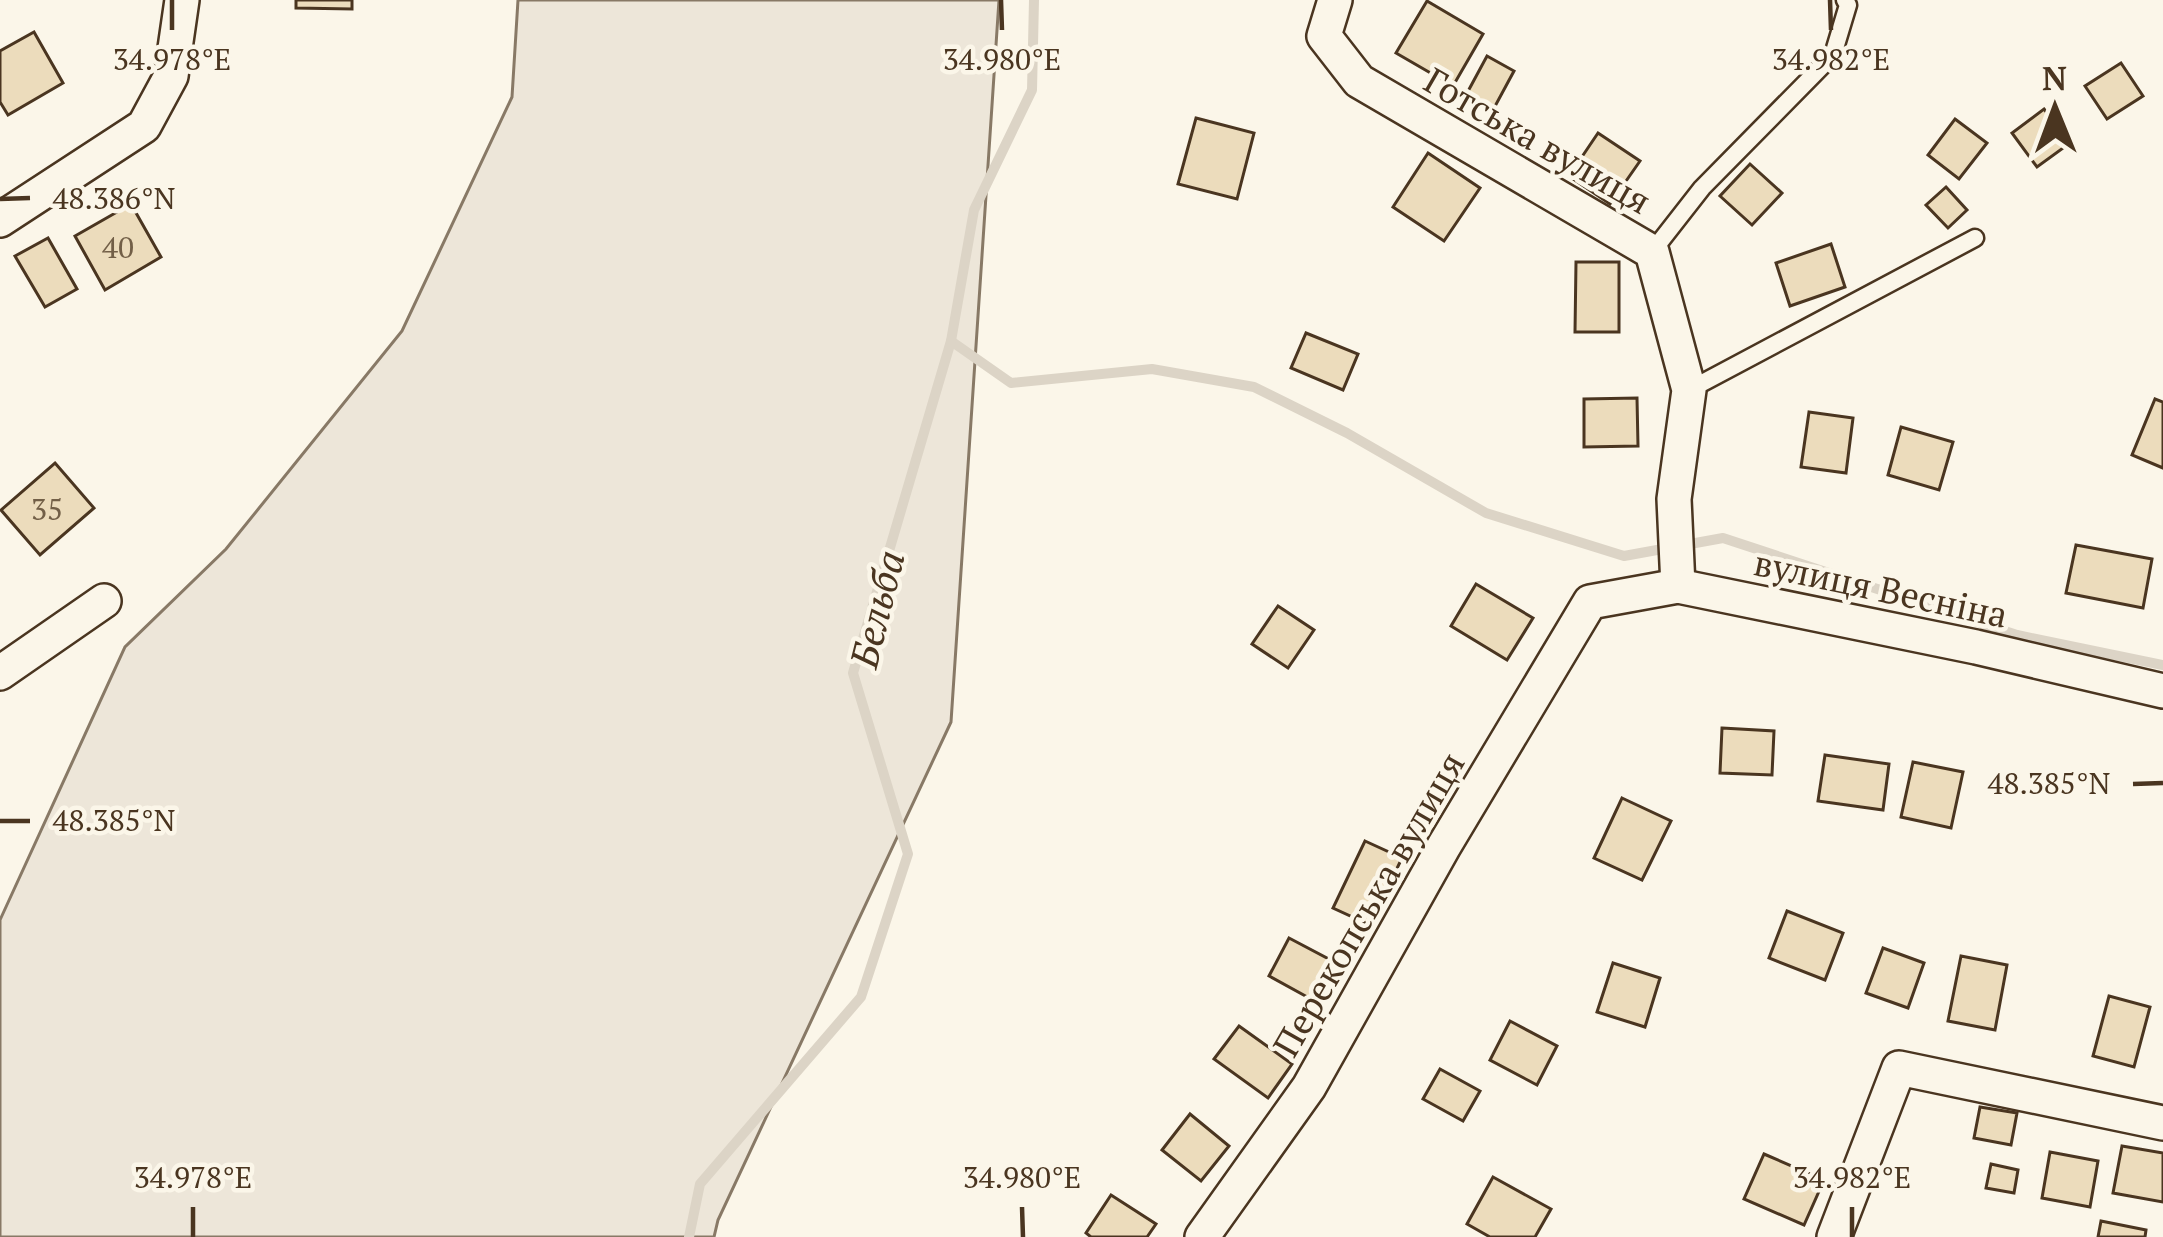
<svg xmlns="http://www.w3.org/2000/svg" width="2163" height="1237" font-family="'PT Serif',serif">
  <rect width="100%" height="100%" fill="#fbf6e9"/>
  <!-- green -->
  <path fill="#ede6d9" stroke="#887966" stroke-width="3" d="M518,0H999L951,722L718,1220L714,1237H0V920L125,647L226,549L402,331L512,97Z"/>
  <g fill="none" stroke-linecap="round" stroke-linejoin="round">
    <!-- stream -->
    <g stroke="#dcd4c6" stroke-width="10">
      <path d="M951,341L1011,383L1152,369L1254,387L1347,433L1486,513L1624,556L1723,538L2017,635L2163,665"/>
      <path d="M689,1237L700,1184L861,997L908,854L853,673L951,341L974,210L1032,90L1034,0"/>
    </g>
  </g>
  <!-- building -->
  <g fill="#ecdcbc" stroke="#4a3520" stroke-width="3">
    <path d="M296,0H352V9L296,8Z"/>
    <path d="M1427,1L1483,34L1453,86L1396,53Z"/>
    <path d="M34,32L63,83L8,115L0,102V51Z"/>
    <path d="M1487,56L1514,71L1493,110L1466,95Z"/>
    <path d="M2121,63L2143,96L2107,119L2085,86Z"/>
    <path d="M2044,109L2070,143L2037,167L2012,133Z"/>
    <path d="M1196,118L1254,133L1237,199L1178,184Z"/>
    <path d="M1955,119L1987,143L1959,179L1928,155Z"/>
    <path d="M1598,133L1640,161L1610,204L1569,176Z"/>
    <path d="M1428,153L1480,188L1444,241L1393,207Z"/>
    <path d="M1750,164L1782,193L1752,225L1720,196Z"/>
    <path d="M1946,187L1967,210L1948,228L1926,205Z"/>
    <path d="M131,204L161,257L105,290L75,236Z"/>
    <path d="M48,238L77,289L45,307L15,256Z"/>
    <path d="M1831,244L1845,287L1790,306L1776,263Z"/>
    <path d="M1576,262H1619V332H1575Z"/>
    <path d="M1306,333L1358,354L1343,390L1291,368Z"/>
    <path d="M1637,398L1638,446L1584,447V399Z"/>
    <path d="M2155,399L2163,402V468L2132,455Z"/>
    <path d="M1809,412L1853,418L1846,473L1801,467Z"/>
    <path d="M1901,427L1953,442L1939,490L1888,475Z"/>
    <path d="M55,463L94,508L40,555L1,510Z"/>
    <path d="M2076,545L2152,559L2143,608L2066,593Z"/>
    <path d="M1476,584L1533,618L1507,660L1451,626Z"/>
    <path d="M1278,606L1314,630L1288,668L1252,644Z"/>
    <path d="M1722,728L1774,731L1772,775L1720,773Z"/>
    <path d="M1825,755L1889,764L1883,810L1818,801Z"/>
    <path d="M1913,762L1963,772L1951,828L1901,817Z"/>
    <path d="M1622,798L1671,821L1642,880L1594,858Z"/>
    <path d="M1365,841L1402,858L1370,925L1333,908Z"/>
    <path d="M1787,911L1843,933L1825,980L1769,958Z"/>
    <path d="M1289,938L1340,965L1320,1004L1269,976Z"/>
    <path d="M1883,948L1924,963L1908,1008L1866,993Z"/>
    <path d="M1961,956L2007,965L1995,1030L1948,1021Z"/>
    <path d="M1613,963L1660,978L1645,1027L1597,1012Z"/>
    <path d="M2109,996L2150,1007L2134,1067L2093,1056Z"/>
    <path d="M1510,1021L1557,1046L1537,1085L1490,1060Z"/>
    <path d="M1239,1026L1292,1064L1268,1098L1214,1059Z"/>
    <path d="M1440,1069L1480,1091L1463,1121L1423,1099Z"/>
    <path d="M1980,1107L2017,1113L2011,1145L1974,1138Z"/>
    <path d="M1190,1114L1229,1146L1201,1181L1162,1150Z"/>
    <path d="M2122,1146L2163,1153V1202L2113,1193Z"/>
    <path d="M2050,1152L2098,1161L2090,1207L2042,1198Z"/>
    <path d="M1764,1154L1824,1180L1804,1225L1744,1199Z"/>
    <path d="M1991,1164L2018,1170L2014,1193L1986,1188Z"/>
    <path d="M1493,1177L1551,1209L1535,1237H1490L1467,1224Z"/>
    <path d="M1111,1195L1156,1224L1147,1237H1091L1086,1233Z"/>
    <path d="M2101,1221L2146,1230L2145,1237H2098Z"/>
  </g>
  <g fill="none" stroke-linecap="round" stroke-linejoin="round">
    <!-- lane casing -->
    <g stroke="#4a3520" stroke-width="21">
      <g id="lane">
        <path d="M1652,252L1702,188L1833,55L1848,5L1845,0"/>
        <path d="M1689,390L1975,238"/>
      </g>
    </g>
    <!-- street casing -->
    <g stroke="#4a3520" stroke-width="38">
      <g id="street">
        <path d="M1335,0L1324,36L1359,81L1652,252L1689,390L1674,499L1678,586"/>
        <path d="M0,220L144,126L171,76L182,0"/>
        <path d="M0,673L104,601"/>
        <path d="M1202,1237L1309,1087L1444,846L1590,602L1678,586L1976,647L2163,691"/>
        <path d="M1834,1237L1899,1068L2163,1123"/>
      </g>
    </g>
    <!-- lane -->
    <use href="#lane" stroke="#fbf6e9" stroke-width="16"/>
    <!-- street -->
    <use href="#street" stroke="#fbf6e9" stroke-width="33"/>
  </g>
  <!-- ticks -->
  <path fill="none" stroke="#4a3520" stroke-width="4.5" d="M172,0V30M1001,0L1002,30M1830,0L1831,30M0,199L30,198M2133,784L2163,783M0,821H30M193,1207V1237M1022,1207L1023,1237M1852,1207V1237"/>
  <g text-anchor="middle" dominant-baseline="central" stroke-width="9" stroke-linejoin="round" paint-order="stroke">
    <!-- number labels -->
    <g font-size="30" fill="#725f47">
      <text x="118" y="247">40</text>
      <text x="47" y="509">35</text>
    </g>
    <!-- street labels -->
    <g font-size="36" fill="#4a3520" stroke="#fbf6e9">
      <text transform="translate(1538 140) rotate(30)">Готська вулиця</text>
      <text transform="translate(1881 588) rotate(12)">вулиця Весніна</text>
      <text transform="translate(1368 904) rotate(-60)">Перекопська вулиця</text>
    </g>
    <!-- water labels -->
    <g font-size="39" font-style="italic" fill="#4a3520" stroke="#fbf6e9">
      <text transform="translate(876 609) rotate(-76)">Бельба</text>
    </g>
  </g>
  <g font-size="30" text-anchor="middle" fill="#4a3520" stroke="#fbf6e9" stroke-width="9" stroke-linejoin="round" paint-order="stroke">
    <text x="172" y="70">34.978°E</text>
    <text x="1002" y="70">34.980°E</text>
    <text x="1831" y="70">34.982°E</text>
    <text x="114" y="209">48.386°N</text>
    <text x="2049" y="794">48.385°N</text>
    <text x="114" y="831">48.385°N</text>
    <text x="193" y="1188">34.978°E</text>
    <text x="1022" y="1188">34.980°E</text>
    <text x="1852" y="1188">34.982°E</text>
  </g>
  <!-- north arrow -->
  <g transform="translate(2055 108) rotate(359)" stroke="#fbf6e9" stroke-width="9" paint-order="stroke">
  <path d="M0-9L21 45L0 30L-21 45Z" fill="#4a3520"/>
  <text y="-18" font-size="33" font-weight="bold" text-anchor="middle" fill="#4a3520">N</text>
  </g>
</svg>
